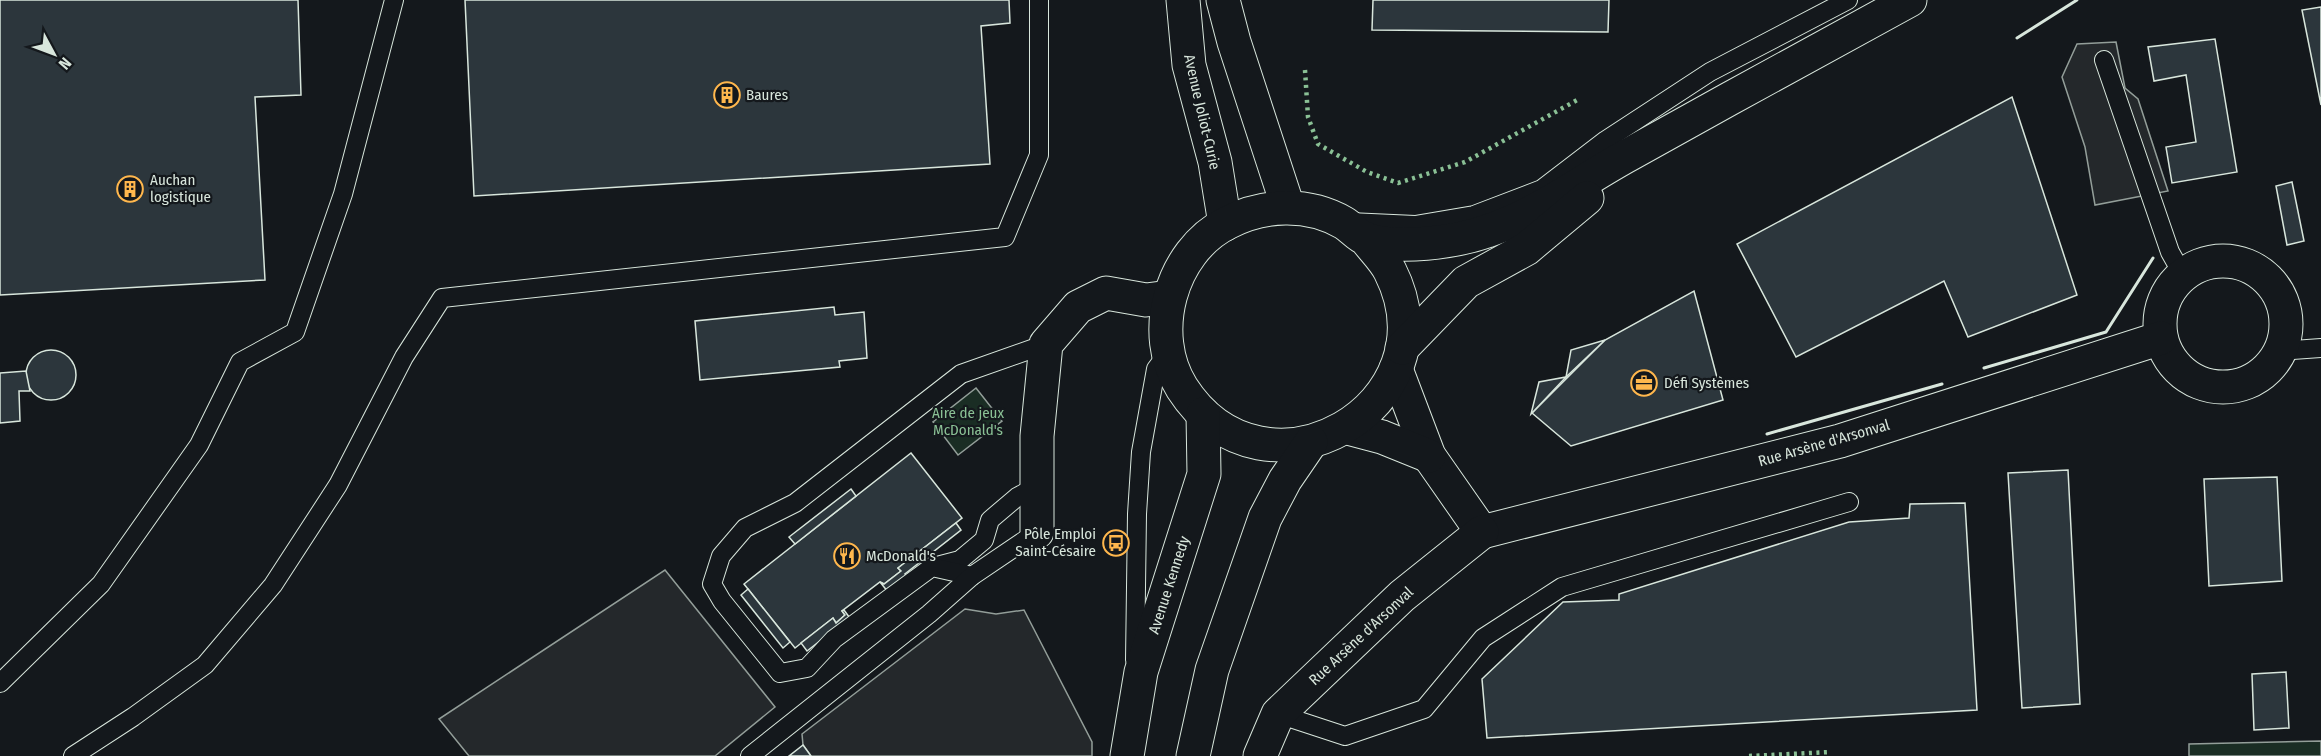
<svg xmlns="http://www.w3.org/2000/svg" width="2321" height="756" font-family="'Fira Sans Condensed',sans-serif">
  <rect width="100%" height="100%" fill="#14181c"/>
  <!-- green -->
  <g fill="#1a2d24" stroke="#939e99" stroke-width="1.5">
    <path d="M976,388L1002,421L958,455L933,422Z"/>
    <path d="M2321,741V756H2189V744Z"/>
  </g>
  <!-- parking -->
  <g fill="#24282b" stroke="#939e99" stroke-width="1.5">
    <path d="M2116,42L2125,88L2138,99L2168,191L2095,205L2085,147L2062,77L2077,44Z"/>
    <path d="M665,570L775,707L715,756H469L439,719Z"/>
    <path d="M965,609L996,614L1024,610L1092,742V756H811L803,745L802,734Z"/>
  </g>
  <!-- building -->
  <g fill="#2c363c" stroke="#d8e6dc" stroke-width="1.5">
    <path d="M0,0H298L301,95L255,97L265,280L0,295Z"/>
    <path d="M465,0H1009L1010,23L981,26L990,164L474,196Z"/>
    <path d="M1373,0H1609L1608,32L1372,30Z"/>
    <path d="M2321,7V105L2302,10Z"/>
    <path d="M2215,39L2237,172L2172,183L2166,147L2196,142L2186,75L2154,81L2148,47Z"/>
    <path d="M2012,97L2077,295L1968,337L1944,281L1796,357L1737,244Z"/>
    <path d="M2292,182L2304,241L2287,245L2276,186Z"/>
    <path d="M1694,291L1723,400L1571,446L1532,413L1605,340Z"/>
    <path d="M834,307L835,315L864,312L867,358L839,361L840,367L700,380L695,321Z"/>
    <path d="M1605,340L1566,377L1571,350Z"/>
    <circle cx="51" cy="375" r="25"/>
    <path d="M26,371L30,391H19L20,421L0,423V373Z"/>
    <path d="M1566,377L1532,413L1531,414L1539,382Z"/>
    <path d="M911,453L962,518L898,568L901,571L884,584L880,582L842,611L845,615L836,623L833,618L795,648L744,584Z"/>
    <path d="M2068,470L2080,704L2022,708L2008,473Z"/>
    <path d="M2277,477L2282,581L2209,586L2204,479Z"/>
    <path d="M851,489L856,496L795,544L789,537Z"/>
    <path d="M1965,503L1977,710L1487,738L1482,679L1563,602L1619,600V594L1849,522L1909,518L1910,504Z"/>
    <path d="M956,523L961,530L905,574L907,577L888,592L880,582L884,584L901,571L898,568Z"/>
    <path d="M748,589L790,642L783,648L741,595Z"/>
    <path d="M844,610L852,621L838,627L807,651L801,643L833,618L836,623L845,615L842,611Z"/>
    <path d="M2286,672L2289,728L2254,730L2252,674Z"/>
    <path d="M803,745L811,756H789Z"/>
  </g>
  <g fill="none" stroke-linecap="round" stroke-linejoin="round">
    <!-- service casing -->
    <g stroke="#d8e6dc" stroke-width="20">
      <g id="service">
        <path d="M2104,60L2170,252L2183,275"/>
        <path d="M1349,222L1415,225L1474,215L1542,189L1606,140L1710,72L1848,0"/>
        <path d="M2280,351L2321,348"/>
        <path d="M937,566L960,560L984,540L990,520L1017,497L1037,486"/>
        <path d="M972,576L932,567L834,639L807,668L780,673L722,601L712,584L721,556L745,528L795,503L961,374L1046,344"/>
        <path d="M1135,660L1137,514L1141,452L1156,369L1168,353"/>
        <path d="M0,683L101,584L199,445L240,362L295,332L343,194L394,0"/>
        <path d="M1278,714L1345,736L1424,709L1483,638L1562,587L1849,502"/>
        <path d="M73,756L133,717L205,665L273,585L338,485L404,357L442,298L1005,237L1039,155V0"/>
        <path d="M750,756L929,614L972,576L1037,532"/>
      </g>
    </g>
    <!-- minor casing -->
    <g stroke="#d8e6dc" stroke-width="35">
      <g id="minor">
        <circle cx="2223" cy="324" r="63"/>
        <path d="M1396,369L1429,456L1482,532L1840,441L2161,338"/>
        <path d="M1348,428L1382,437L1429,456"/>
        <path d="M1037,532V436L1046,344L1078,307L1106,293L1146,300L1169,297"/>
        <path d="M1260,756L1278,714L1402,596L1482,532"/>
      </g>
    </g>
    <!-- tertiary casing -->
    <g stroke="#d8e6dc" stroke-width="35">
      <g id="tertiary">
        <path d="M1183,0L1189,65L1215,162L1225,224"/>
        <path d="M1223,0L1234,42L1288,207"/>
      </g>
    </g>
    <!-- secondary casing -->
    <g stroke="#d8e6dc" stroke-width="35">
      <g id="secondary">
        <path d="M1365,238C1373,249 1384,259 1390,271C1458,405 1265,517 1182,388C1148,334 1170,252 1227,223C1263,204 1308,202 1344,223C1351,227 1358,236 1366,239C1397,250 1456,242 1487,231C1539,214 1582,180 1630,154C1723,102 1816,51 1910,0"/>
        <path d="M1402,348L1466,282L1526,249L1587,198"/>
        <path d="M1127,756L1141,672L1204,474L1203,414"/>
        <path d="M1193,756L1212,670L1265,518L1285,480L1311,442"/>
      </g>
    </g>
    <!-- service -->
    <use href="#service" stroke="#14181c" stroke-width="18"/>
    <!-- minor -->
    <use href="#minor" stroke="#14181c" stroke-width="33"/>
    <!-- tertiary -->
    <use href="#tertiary" stroke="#14181c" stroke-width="33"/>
    <!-- secondary -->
    <use href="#secondary" stroke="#14181c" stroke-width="33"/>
    <!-- hedge -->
    <g stroke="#8ac095" stroke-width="4.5" stroke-dasharray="3 4.5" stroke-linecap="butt">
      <path d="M1305,70L1308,117L1318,144L1367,172L1398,183L1465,162L1579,99"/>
      <path d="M1749,756L1831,752"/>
    </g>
    <!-- wall -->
    <g stroke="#d8e6dc" stroke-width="3">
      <path d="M2017,38L2077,0"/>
      <path d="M1984,368L2106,332L2153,258"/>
      <path d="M1767,434L1942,384"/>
    </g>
  </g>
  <!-- icons -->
  <defs>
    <g id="building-ring" transform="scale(1.35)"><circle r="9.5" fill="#14181c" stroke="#ffb74d" stroke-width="1.5"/><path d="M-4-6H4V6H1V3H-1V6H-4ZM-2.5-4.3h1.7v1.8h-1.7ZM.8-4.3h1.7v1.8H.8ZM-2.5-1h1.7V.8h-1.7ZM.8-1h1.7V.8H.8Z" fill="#ffb74d"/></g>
    <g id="office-ring" transform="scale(1.35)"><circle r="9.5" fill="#14181c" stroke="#ffb74d" stroke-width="1.5"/><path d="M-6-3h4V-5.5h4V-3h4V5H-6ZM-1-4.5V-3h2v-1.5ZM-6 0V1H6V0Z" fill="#ffb74d"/></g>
    <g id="bus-ring" transform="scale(1.35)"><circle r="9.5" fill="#14181c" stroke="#ffb74d" stroke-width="1.5"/><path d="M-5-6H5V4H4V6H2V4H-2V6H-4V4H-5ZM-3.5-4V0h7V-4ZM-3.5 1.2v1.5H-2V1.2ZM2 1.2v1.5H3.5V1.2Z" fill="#ffb74d"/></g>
    <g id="restaurant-ring" transform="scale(1.35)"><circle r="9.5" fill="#14181c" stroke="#ffb74d" stroke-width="1.5"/><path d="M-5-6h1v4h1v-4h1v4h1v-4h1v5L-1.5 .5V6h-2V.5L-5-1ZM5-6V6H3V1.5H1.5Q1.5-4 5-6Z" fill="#ffb74d"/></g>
  </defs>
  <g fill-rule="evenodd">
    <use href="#building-ring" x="727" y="95"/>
    <use href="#building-ring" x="130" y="189"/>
    <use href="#office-ring" x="1644" y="383"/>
    <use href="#bus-ring" x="1116" y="543"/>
    <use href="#restaurant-ring" x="847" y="556"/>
  </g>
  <g text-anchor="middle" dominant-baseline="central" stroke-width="4.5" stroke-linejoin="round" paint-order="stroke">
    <!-- poi labels -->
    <g font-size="15" fill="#d8e6dc" stroke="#14181c" text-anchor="start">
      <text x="746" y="95">Baures</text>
      <text x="150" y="180">Auchan<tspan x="150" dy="17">logistique</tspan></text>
      <text x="1664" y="383">Défi Systèmes</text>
      <text x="1096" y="534" text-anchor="end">Pôle Emploi<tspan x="1096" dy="17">Saint-Césaire</tspan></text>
      <text x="866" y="556">McDonald's</text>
    </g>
    <!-- street labels -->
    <g font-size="15" fill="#d8e6dc" stroke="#14181c">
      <text transform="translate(1202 112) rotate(77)">Avenue Joliot-Curie</text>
      <text transform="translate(1824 443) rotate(-16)">Rue Arsène d'Arsonval</text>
      <text transform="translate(1169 585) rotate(-72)">Avenue Kennedy</text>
      <text transform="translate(1361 636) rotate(-43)">Rue Arsène d'Arsonval</text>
    </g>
    <!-- park labels -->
    <g font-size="15" fill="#8ac095" stroke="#14181c">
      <text x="968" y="413">Aire de jeux<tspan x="968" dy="17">McDonald's</tspan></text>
    </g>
  </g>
  <!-- north arrow -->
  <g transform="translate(54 54) rotate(131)" stroke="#14181c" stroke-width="4.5" paint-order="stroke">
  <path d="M0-4.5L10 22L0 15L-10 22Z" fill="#d8e6dc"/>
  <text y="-9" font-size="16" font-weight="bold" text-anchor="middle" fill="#d8e6dc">N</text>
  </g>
</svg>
